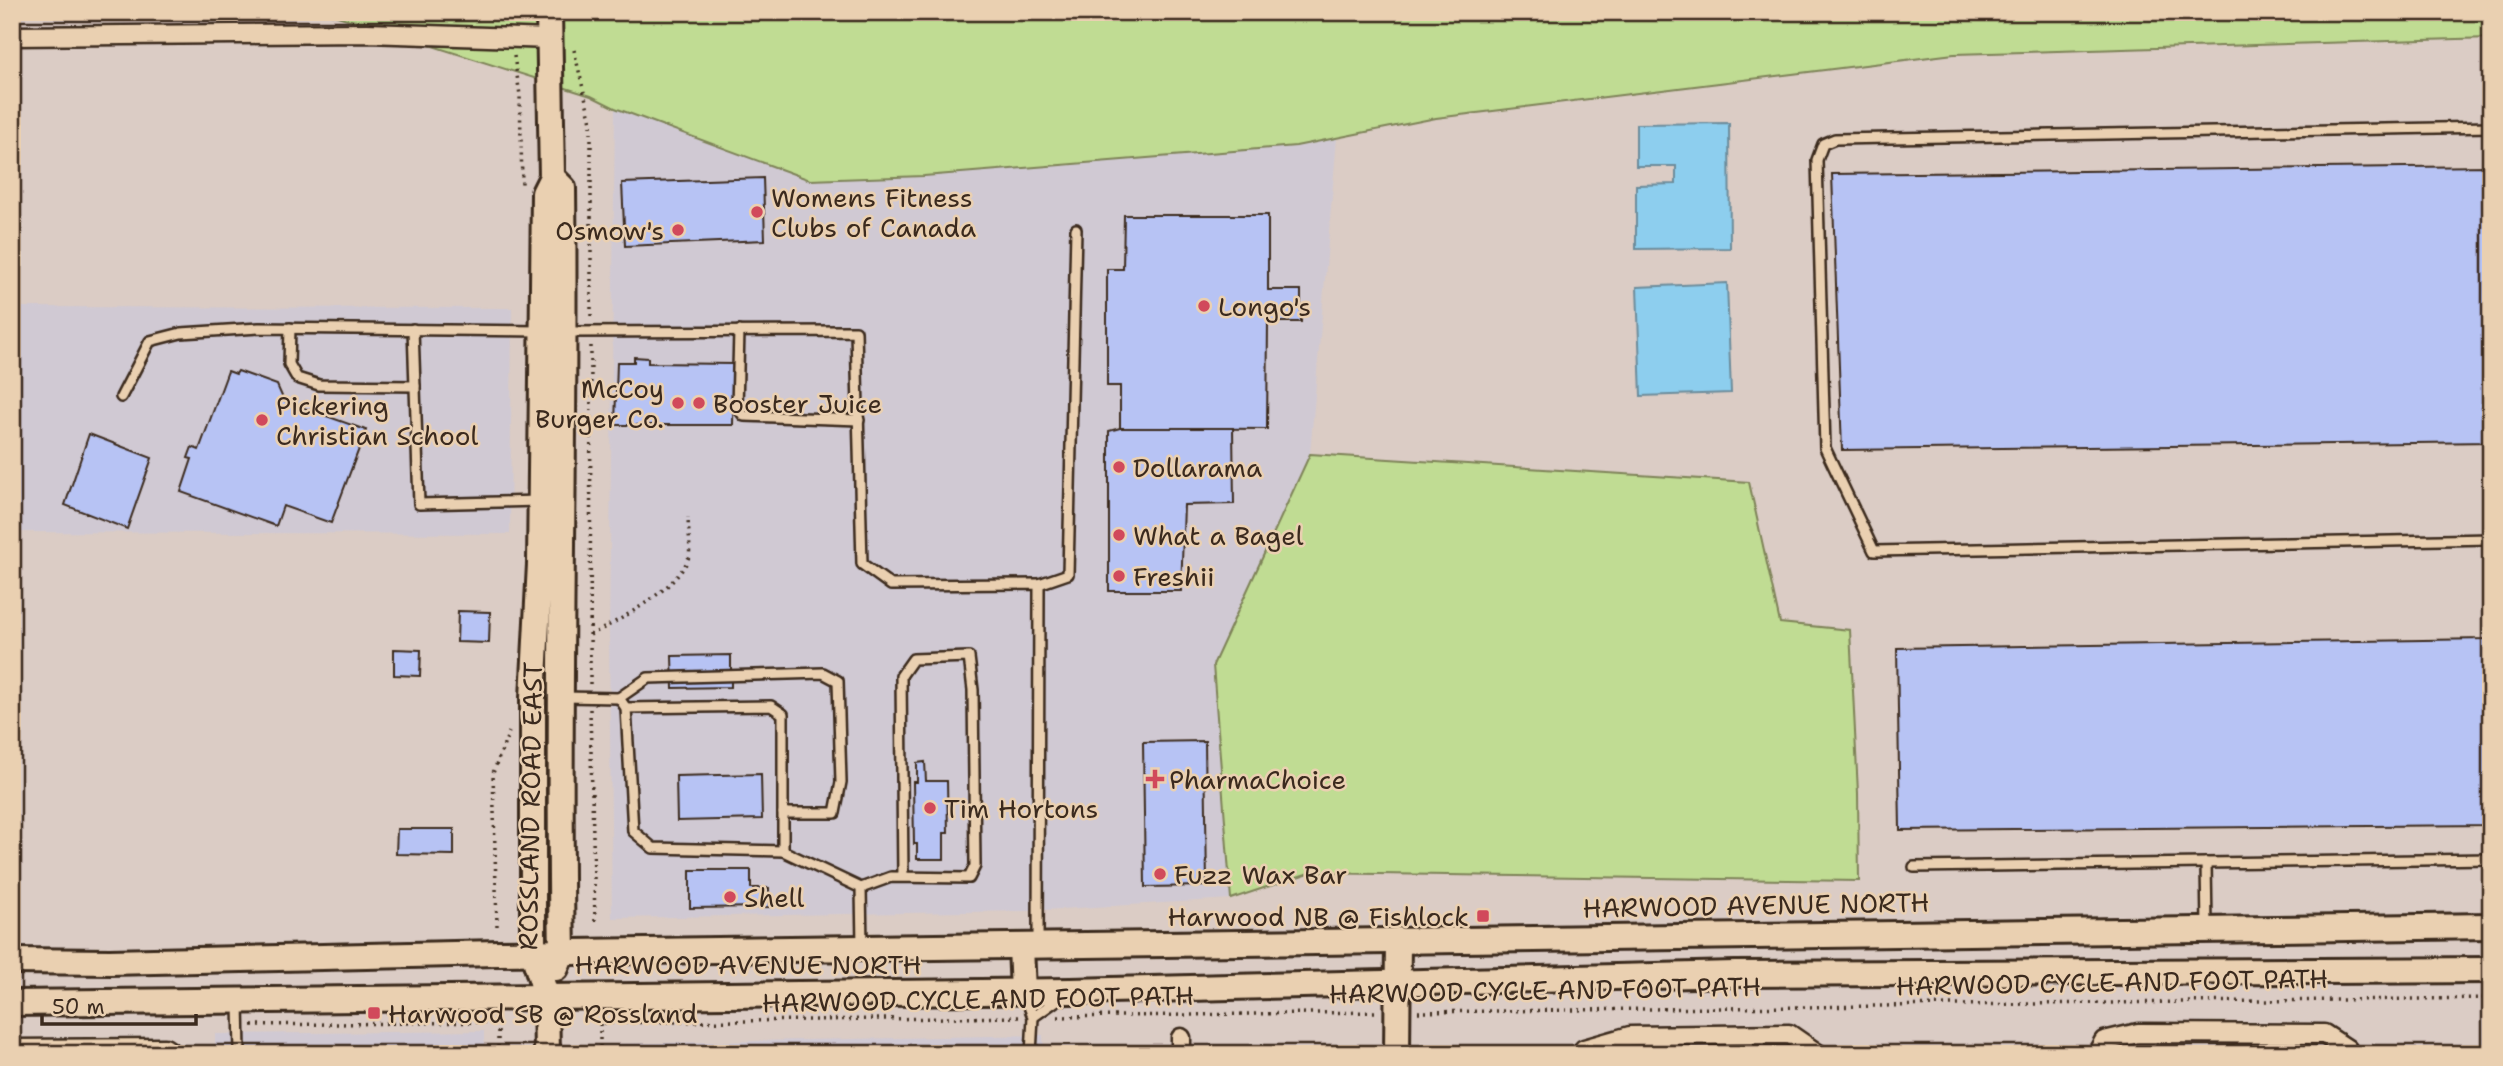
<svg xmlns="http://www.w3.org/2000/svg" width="2503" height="1066" font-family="'Shantell Sans',sans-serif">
  <rect width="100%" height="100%" fill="#dbccc5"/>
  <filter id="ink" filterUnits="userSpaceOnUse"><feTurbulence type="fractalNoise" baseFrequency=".0143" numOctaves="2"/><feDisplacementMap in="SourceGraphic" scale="14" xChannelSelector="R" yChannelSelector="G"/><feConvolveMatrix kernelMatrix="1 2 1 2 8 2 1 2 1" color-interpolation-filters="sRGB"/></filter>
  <g filter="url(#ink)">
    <!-- built -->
    <g fill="#d0c9d3">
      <path d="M615,108L810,180L1296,146L1337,138L1310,454L1213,665L1231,899L1027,911L612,918L609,638Z"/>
      <path d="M12,307L512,308L510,534L12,532Z"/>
      <path d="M484,1031V1054H215V1034Z"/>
      <path d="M1043,1035L1044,1054H618V1044Z"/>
    </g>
    <!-- green -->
    <g fill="#c0dc93" stroke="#7e8358" stroke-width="2">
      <path d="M2491,12V38L1954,54L1436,118L1296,146L924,176L810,180L615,108L591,96L328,13Z"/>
      <path d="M1310,454L1749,482L1780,623L1850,630L1858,793L1859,881L1309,873L1231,899L1213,665Z"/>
    </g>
    <!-- water -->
    <g fill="#8dceee" stroke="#6c8c9b" stroke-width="2">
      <path d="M1729,123L1730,248L1636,249V185L1676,184V166H1636V124Z"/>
      <path d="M1727,283L1731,393L1641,396L1637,287Z"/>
    </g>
    <!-- building -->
    <g fill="#b7c3f4" stroke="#3b2a1e" stroke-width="2">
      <path d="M2491,166V442L1842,450L1832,174Z"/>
      <path d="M763,178L765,240L625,246L622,183Z"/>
      <path d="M1124,215H1268V290H1301V322H1268L1267,429L1120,428V386H1107V269H1123Z"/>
      <path d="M634,357L648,358V363L734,364L733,425H615L617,362H634Z"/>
      <path d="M228,371L236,374L238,371L277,385L284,401L366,430L331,523L283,506L276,526L181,492L192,459L188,458L192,447L199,450Z"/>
      <path d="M1120,428H1233L1234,504L1184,505L1181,591H1109V431Z"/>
      <path d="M89,434L152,458L127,529L65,505Z"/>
      <path d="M2491,590V825L1900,830L1897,648L2487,639V591Z"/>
      <path d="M458,611L490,612L489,643L457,642Z"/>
      <path d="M394,649L421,650L420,676L394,675Z"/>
      <path d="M731,655V687L673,688L672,656Z"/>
      <path d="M1205,741L1207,886L1145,887L1143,742Z"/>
      <path d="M925,762L926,781H947L948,833H944V859H917V844H914L913,782H917V763Z"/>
      <path d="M761,774L762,819L677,821L676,776Z"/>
      <path d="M397,829H454V855L396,854Z"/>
      <path d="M690,870H751V888H769V907L690,908Z"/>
    </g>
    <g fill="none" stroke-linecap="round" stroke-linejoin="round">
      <!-- lane casing -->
      <g stroke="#3b2a1e" stroke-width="14">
        <g id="lane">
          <path d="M2491,127L1835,139L1823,144L1817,160L1825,448L1874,551L2491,539"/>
          <path d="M290,328L289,364L297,378L319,385L415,386"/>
          <path d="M413,329L419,504L540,501"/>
          <path d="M739,331L737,407L744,416L859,420"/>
          <path d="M567,332L856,331L862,564L891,585L1039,584L1038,945"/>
          <path d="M121,397L150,341L181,333L259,328L539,331"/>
          <path d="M1039,584L1068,574L1076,229"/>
          <path d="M563,697L619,698L626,708L633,831L653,848L783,851L861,888L862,946"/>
          <path d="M619,698L648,678L823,673L838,681L841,782L835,813H783"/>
          <path d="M626,708L771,706L783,714V851"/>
          <path d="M2206,863L2207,928"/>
          <path d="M1914,867L2491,859"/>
          <path d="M861,888L891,877L969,878L975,866L973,690L969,657L913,659L901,676L903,877"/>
          <path d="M1024,993L1033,1017L1031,1054"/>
          <path d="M239,1001L240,1054"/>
          <path d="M1033,1017L1060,998"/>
        </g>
      </g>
      <!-- street casing -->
      <g stroke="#3b2a1e" stroke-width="23">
        <g id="street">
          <path d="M12,36L367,33L550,39"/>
          <path d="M1181,1038V1054"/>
          <path d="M12,1049L165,1048L174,1054"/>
          <path d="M1581,1054L1584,1049L1630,1036L1789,1034L1818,1054"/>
          <path d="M2097,1054L2104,1041L2138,1033L2324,1034L2347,1049V1054"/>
        </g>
      </g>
      <!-- secondary casing -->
      <g stroke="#3b2a1e" stroke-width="30">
        <g id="secondary">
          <path d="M552,177L563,188C566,443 557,698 562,953L556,968"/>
          <path d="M1021,947L1023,992"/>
          <path d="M12,961L110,962L498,953L2491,926"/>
          <path d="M12,1003L1071,991L1735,974L2491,970"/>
          <path d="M547,1054L546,995L533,953V698L540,564L544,193L552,177L549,12"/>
          <path d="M1397,1054L1398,940"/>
        </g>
      </g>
      <!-- path -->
      <g stroke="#3b2a1e" stroke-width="3.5" stroke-dasharray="2 5" stroke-linecap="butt">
        <path d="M574,50L591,122V317"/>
        <path d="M514,56L520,95L522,184"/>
        <path d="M590,635C617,622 681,587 689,556C691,545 688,529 688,517"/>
        <path d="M590,684L591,345"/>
        <path d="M590,709L595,921"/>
        <path d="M497,926L493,773L509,732"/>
        <path d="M1418,1012L2491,998"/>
        <path d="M1058,1017L1376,1012"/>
        <path d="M252,1025L498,1022"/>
        <path d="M498,1054V1022"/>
        <path d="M600,1054V1023L1019,1017"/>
      </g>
      <!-- lane -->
      <use href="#lane" stroke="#ead0b1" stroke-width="9"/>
      <!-- street -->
      <use href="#street" stroke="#ead0b1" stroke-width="18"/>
      <!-- secondary -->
      <use href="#secondary" stroke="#ead0b1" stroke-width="24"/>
    </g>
  </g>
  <!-- markers -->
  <g fill="#d1495b" stroke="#ead0b1" stroke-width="2.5">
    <circle cx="757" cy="212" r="7"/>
    <circle cx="678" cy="230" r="7"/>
    <circle cx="1204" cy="306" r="7"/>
    <circle cx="678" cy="403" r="7"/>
    <circle cx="699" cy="403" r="7"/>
    <circle cx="262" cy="420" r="7"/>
    <circle cx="1119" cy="467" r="7"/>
    <circle cx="1119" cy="535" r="7"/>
    <circle cx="1119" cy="576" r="7"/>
    <path d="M1151.5 768.5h7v7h7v7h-7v7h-7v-7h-7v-7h7z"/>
    <circle cx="930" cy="808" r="7"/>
    <circle cx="1160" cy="874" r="7"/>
    <circle cx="730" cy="897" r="7"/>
    <rect x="1476" y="909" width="14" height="14" rx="3.5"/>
    <rect x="367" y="1006" width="14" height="14" rx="3.5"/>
  </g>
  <g text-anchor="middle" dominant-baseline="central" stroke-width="5" stroke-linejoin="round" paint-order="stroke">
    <!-- poi labels -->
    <g font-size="26" fill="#3b2a1e" stroke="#ead0b1" text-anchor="start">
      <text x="771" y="197">Womens Fitness<tspan x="771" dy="30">Clubs of Canada</tspan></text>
      <text x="664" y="230" text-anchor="end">Osmow's</text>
      <text x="1218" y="306">Longo's</text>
      <text x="664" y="388" text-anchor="end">McCoy<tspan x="664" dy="30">Burger Co.</tspan></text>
      <text x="713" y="403">Booster Juice</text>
      <text x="276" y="405">Pickering<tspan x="276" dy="30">Christian School</tspan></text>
      <text x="1133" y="467">Dollarama</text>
      <text x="1133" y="535">What a Bagel</text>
      <text x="1133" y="576">Freshii</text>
      <text x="1169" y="779">PharmaChoice</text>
      <text x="944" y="808">Tim Hortons</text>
      <text x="1174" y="874">Fuzz Wax Bar</text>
      <text x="744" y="897">Shell</text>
      <text x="1469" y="916" text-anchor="end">Harwood NB @ Fishlock</text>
      <text x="388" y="1013">Harwood SB @ Rossland</text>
    </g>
    <!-- street labels -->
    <g font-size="26" fill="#3b2a1e" stroke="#ead0b1">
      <text transform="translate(530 806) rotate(-89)">ROSSLAND ROAD EAST</text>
      <text transform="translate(1756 905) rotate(-1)">HARWOOD AVENUE NORTH</text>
      <text x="748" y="964">HARWOOD AVENUE NORTH</text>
      <text transform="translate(2112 982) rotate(-1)">HARWOOD CYCLE AND FOOT PATH</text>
      <text transform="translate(1545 990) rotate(-1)">HARWOOD CYCLE AND FOOT PATH</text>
      <text transform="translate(978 999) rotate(-1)">HARWOOD CYCLE AND FOOT PATH</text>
    </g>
  </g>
  <!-- margin -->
  <rect width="2503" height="1066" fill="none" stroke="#ead0b1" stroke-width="42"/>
  <rect x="21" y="21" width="2461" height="1024" fill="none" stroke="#3b2a1e" stroke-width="2.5" filter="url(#ink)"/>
  <!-- scale -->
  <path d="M42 1014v10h154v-10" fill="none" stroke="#3b2a1e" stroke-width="3.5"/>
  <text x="52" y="1014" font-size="21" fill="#3b2a1e" stroke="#ead0b1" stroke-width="5" paint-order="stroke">50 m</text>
</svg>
